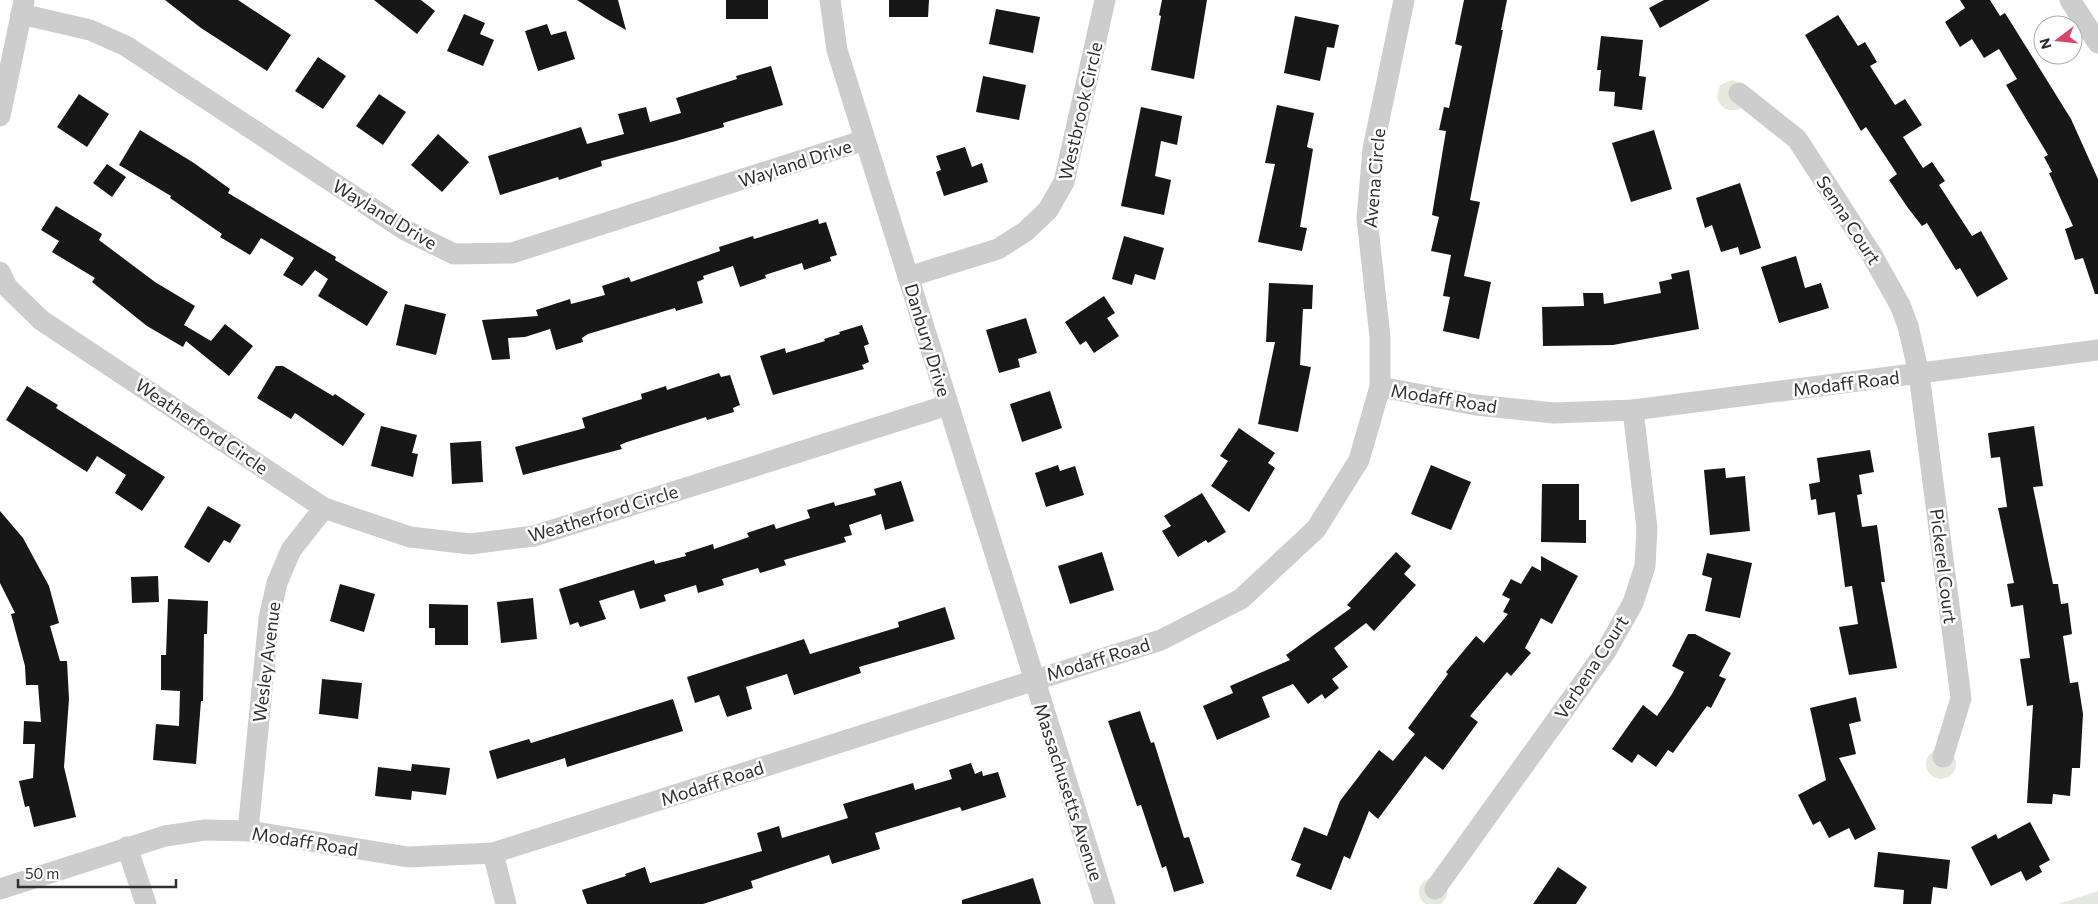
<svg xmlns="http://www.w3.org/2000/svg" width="2098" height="904" font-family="Commissioner,sans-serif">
  <rect width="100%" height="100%" fill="#fff"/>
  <!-- green -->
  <g fill="#e6e9dd">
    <path d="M1732,80L1744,85L1741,108C1730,113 1721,110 1717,97L1720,85Z"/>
    <circle cx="1941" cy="764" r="15"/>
    <circle cx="1433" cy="892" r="14"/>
    <path d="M2098,891V904H2058Z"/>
  </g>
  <!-- building -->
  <g fill="#171717">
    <path d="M165,0H238L291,35L267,71L201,28Z"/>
    <path d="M374,0H421L435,11L417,34Z"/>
    <path d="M577,0H618L626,30L605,18Z"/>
    <rect x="726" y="0" width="42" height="19"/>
    <path d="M889,0H929L928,17H889Z"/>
    <path d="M1162,0H1207L1194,79L1151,70L1161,16L1159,15Z"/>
    <path d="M1464,0H1507L1501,30H1503L1470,200L1480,202L1464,276L1491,282L1479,339L1443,331L1450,297L1443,296L1451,255L1431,251L1439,217L1432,215L1446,131L1439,130L1444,107L1449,108L1462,46L1455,44Z"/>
    <path d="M1664,0H1710L1660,28L1649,8Z"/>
    <path d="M1960,0H1990L2000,16L2005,13L2071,119L2098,179V294H2095L2083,258L2075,260L2065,229L2073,226L2049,173L2052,172L2044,157L2048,155L2006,85L2017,79L1999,49L1984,58L1972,39L1960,47L1945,22L1965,8Z"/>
    <path d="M996,9L1040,17L1033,53L989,44Z"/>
    <path d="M464,14L485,23L480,34L494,40L483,66L447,51Z"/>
    <path d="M1838,15L1858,46L1865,42L1877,62L1870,66L1895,105L1905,99L1922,125L1903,137L1923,168L1932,162L1945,181L1939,185L1972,236L1981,231L2008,279L1977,297L1960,268L1956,270L1927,223L1922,226L1908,208L1889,180L1897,174L1866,127L1861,131L1805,35Z"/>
    <path d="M1295,16L1339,25L1334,48L1327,47L1320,81L1284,73Z"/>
    <path d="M547,24L551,35L566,31L575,59L538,71L525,31Z"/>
    <path d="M1601,36L1643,40L1639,76L1646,77L1642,110L1614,106L1615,92L1599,91L1601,70H1597Z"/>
    <path d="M318,57L346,76L323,109L295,91Z"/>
    <path d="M771,66L783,105L723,123L724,127L676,141L601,161L602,166L559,180L558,177L500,195L488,156L581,127L587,144L624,134L618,114L646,107L650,122L681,113L676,98L737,79L736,76Z"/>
    <path d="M983,76L1026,85L1019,120L976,112Z"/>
    <path d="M79,94L109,114L87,147L57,127Z"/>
    <path d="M379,94L406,112L383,145L356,126Z"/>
    <path d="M1277,105L1314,113L1307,147L1313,149L1300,227L1307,228L1302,251L1258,242L1275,164L1265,163Z"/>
    <path d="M1141,107L1182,116L1177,145L1161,141L1155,176L1171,180L1164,215L1121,206Z"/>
    <path d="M140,130L194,163L230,189L228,193L336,257L335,260L388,292L367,326L318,296L328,279L315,270L302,286L283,275L294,258L261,238L250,255L220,237L222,234L170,198L171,196L119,165Z"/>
    <path d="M1654,130L1672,189L1631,202L1612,143Z"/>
    <path d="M438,134L469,162L442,192L411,165Z"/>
    <path d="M965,147L972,167L982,163L988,182L944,196L936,172L941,170L936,156Z"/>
    <path d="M107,164L126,177L112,197L93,183Z"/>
    <path d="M1740,183L1761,248L1740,255L1738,247L1721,252L1712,225L1705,228L1696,198Z"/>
    <path d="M56,206L102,234L99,240L155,282L195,306L184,325L211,341L225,324L253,346L229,376L186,341L183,347L147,326L92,282L95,278L52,252L59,241L41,230Z"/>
    <path d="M818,219L819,224L826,222L837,255L830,257L831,261L804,270L802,263L765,275L766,278L740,287L733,266L703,276L704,279L697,282L703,303L676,311L675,308L588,334L582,338L583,342L556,350L550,329L525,337L508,338L510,359L492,360L482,320L538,316L536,310L570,299L571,304L605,295L602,286L629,277L631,282L720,251L719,247L753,236L754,239Z"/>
    <path d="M1124,236L1164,248L1155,280L1135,274L1132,285L1112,279Z"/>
    <path d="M1796,256L1805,288L1821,283L1829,308L1779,323L1761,267Z"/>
    <path d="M1689,270L1699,329L1613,345L1543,346L1542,307L1584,306L1583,293H1603L1604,304L1661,293L1659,282L1672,279L1671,274Z"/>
    <path d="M1269,283L1313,285L1312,309H1303L1300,365L1311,367L1298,432L1258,424L1275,342H1266Z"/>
    <path d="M1104,296L1115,313L1107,318L1119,336L1094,353L1086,341L1080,345L1065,322Z"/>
    <path d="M405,304L446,314L436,355L396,345Z"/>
    <path d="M1026,318L1037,353L1018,359L1020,367L999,373L986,330Z"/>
    <path d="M862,325L869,344L864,346L869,362L862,365L864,369L773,395L760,356L785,348L786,353L825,341L824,339L840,334L839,332Z"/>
    <path d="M276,366H283L333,396L335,394L365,414L343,446L295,413L291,419L257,398Z"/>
    <path d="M719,373L721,377L730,375L740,405L733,408L734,412L707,420L706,417L627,442L620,445L622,449L523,475L515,447L585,428L582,418L642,399L641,394L666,386L667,390Z"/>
    <path d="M27,386L58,405L56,408L165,477L142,511L115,493L126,475L97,456L87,472L6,420Z"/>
    <path d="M1050,391L1062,428L1022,442L1010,404Z"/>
    <path d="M381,426L417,435L412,453L418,454L413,477L371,466Z"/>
    <path d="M2034,426L2043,486L2033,487L2053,584H2058L2061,604L2068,603L2072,634L2063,636L2070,683L2078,682L2083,714L2080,768H2072L2070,796L2053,794L2052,804L2027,803L2033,705L2027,706L2020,659L2030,658L2023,605L2011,607L2007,584L2014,583L1998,508L2007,507L2000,457L1991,458L1988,433Z"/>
    <path d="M1239,428L1275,453L1268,463L1275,468L1249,512L1211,486L1228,461L1220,456Z"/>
    <path d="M481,441L483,482L452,484L450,443Z"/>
    <path d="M1870,450L1874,472L1859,475L1862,494L1857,495L1862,527L1877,525L1885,582H1881L1897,668L1849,675L1839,627L1858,624L1852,586L1845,587L1835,512L1818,515L1816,499L1811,500L1809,484L1820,482L1817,458Z"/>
    <path d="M1058,465L1060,471L1075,466L1084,495L1046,507L1035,473Z"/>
    <path d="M1431,465L1471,482L1451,530L1411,514Z"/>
    <path d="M1725,468L1726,478L1745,476L1750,531L1710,535L1704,470Z"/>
    <path d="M901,481L914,521L885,530L881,514L849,525L852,535L844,537L846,542L784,560L786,565L760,573L758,568L722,579L724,585L698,593L696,585L664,595L666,601L640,609L634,590L599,601L606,619L580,627L578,622L570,625L559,589L654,560L655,564L686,556L685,553L713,544L714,549L749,537L747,533L774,524L776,529L810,518L807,510L834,502L835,506L876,495L874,489Z"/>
    <path d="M1542,484H1579V520H1586V543L1541,542Z"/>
    <path d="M1202,493L1226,532L1208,543L1206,540L1178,557L1162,531L1171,526L1164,516Z"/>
    <path d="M208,506L241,525L230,543L224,540L209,563L184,547Z"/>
    <path d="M0,511L23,538L49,586L59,623L50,626L60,661H67L69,699L64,767L76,817L34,827L29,806L25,807L19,781L33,778L35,744H23L24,721L41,722L38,685H26L25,666L11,614L15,613L0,583Z"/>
    <path d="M1102,552L1114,590L1070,604L1058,566Z"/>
    <path d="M1396,552L1411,566L1404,574L1416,585L1374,631L1366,623L1334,648L1348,667L1332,679L1339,688L1325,699L1322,694L1308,704L1293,684L1262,697L1270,717L1217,740L1203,706L1233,693L1230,686L1290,660L1286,655L1351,608L1347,605Z"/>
    <path d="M1707,553L1752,563L1740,618L1705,611L1712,578L1702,575Z"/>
    <path d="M1541,556L1578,576L1552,624L1541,618L1525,648L1531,653L1511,676L1507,672L1470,716L1478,722L1443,770L1425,756L1378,819L1369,811L1350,859L1344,856L1331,890L1296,876L1301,864L1291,860L1304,827L1327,836L1340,801L1379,750L1393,761L1415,734L1408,728L1448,674L1446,672L1476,636L1484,643L1508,614L1503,612L1510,599L1502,595L1511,579L1521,584L1532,566L1541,571Z"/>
    <path d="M158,576L159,602L132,603L131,577Z"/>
    <path d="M340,584L375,594L364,632L330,621Z"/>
    <path d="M533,598L537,639L501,643L497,602Z"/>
    <path d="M168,599L208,601L207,634H204L203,701H201L196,764L153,760L156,724L179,726L180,691L161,690V655H166Z"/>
    <path d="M429,604L468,605V645H435V628H429Z"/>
    <path d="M945,607L955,639L859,667L861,673L794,695L787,674L746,687L752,709L727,717L719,695L695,703L687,677L804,639L810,654L899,627L898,622Z"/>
    <path d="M1688,634H1695L1731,653L1719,676L1726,679L1711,708L1707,706L1673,753L1668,750L1656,767L1638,754L1632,763L1612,749L1643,705L1657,716L1672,694L1684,672L1672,666Z"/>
    <path d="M322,679L362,683L358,719L319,714Z"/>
    <path d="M1856,697L1861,721L1849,724L1856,754L1839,758L1876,829L1855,840L1849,828L1829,838L1820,821L1813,825L1798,795L1826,780L1810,708Z"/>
    <path d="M673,699L683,731L567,767L565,758L497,779L489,751L529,739L531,743Z"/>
    <path d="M1140,711L1151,743L1154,742L1184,838L1189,837L1204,883L1174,892L1166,866L1162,868L1141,805L1137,806L1108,721Z"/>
    <path d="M971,763L975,774L982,771L983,776L998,772L1006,797L962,811L960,807L875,833L880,849L832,864L829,855L751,881L753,888L703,904H587L582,890L626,876L625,874L645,867L650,883L762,851L757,833L779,826L782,838L848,818L843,804L913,783L915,790L952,779L949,770Z"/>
    <path d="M412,764L450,768L446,795L412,791L411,800L375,796L378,767L411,771Z"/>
    <path d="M2030,822L2050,860L2039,866L2042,872L2026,881L2021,871L1991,886L1971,847L1996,834L1998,839Z"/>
    <path d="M1878,852L1950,860L1947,889L1933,887L1931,904H1903L1904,890L1874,887Z"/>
    <path d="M1558,867L1587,887L1576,904H1533Z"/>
    <path d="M1033,878L1041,904H962V900Z"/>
  </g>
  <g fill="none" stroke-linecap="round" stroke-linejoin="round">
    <!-- minor -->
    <g stroke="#cdcdcd" stroke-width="21">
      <path d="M830,0L837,50L1105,904"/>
      <path d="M2070,0L2098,43"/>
      <path d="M21,14L90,30L126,46L405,230L454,254L512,253L865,140"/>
      <path d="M1739,93L1797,139L1872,255L1900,305L1908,326L1919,374L1961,698L1943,757"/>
      <path d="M0,116L24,1"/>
      <path d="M0,272L7,287L41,320L324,508L410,537L470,544L534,536L948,405"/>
      <path d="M908,277L998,249L1026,231L1048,210L1064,182L1105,0"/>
      <path d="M1380,387V337L1367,218L1373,149L1404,0"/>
      <path d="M248,831L269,618L277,583L291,550L324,508"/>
      <path d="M127,847L146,904"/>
      <path d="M493,853L506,904"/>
      <path d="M0,889L165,836L205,830L248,831L408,857L493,853L1161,640L1241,599L1316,529L1359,460L1380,387L1476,405L1554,413L1633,410L2098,350"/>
      <path d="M1435,889L1606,651L1633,603L1645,566L1647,528L1633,410"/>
    </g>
  </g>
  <g text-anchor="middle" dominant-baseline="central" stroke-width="5" stroke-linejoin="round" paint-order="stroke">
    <!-- street labels -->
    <g font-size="18" fill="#303030" stroke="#fff">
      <text transform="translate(1080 111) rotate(-77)">Westbrook Circle</text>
      <text transform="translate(795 163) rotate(-18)">Wayland Drive</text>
      <text transform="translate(1374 178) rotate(-85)">Avena Circle</text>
      <text transform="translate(385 214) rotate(31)">Wayland Drive</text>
      <text transform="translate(1849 220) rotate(57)">Senna Court</text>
      <text transform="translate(928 340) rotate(73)">Danbury Drive</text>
      <text transform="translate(1846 383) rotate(-7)">Modaff Road</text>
      <text transform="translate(1444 398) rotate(9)">Modaff Road</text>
      <text transform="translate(202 426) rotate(34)">Weatherford Circle</text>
      <text transform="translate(603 513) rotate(-17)">Weatherford Circle</text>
      <text transform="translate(1944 566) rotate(83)">Pickerel Court</text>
      <text transform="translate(1098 659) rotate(-17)">Modaff Road</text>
      <text transform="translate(266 662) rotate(-83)">Wesley Avenue</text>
      <text transform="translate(1591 667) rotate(-57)">Verbena Court</text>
      <text transform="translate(712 783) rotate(-18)">Modaff Road</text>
      <text transform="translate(1069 792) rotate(72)">Massachusetts Avenue</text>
      <text transform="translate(305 841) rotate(9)">Modaff Road</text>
    </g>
  </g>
  <!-- north arrow -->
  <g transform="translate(2058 40) rotate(254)"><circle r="24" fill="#ffffff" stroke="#acacac"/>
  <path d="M0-4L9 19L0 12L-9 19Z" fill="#d64469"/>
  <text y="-8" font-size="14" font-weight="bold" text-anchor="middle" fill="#303030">N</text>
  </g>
  <!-- scale -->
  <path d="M18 879v8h158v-8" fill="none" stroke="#303030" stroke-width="2.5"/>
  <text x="25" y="879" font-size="15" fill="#303030" stroke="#ffffff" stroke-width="4" paint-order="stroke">50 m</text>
</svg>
